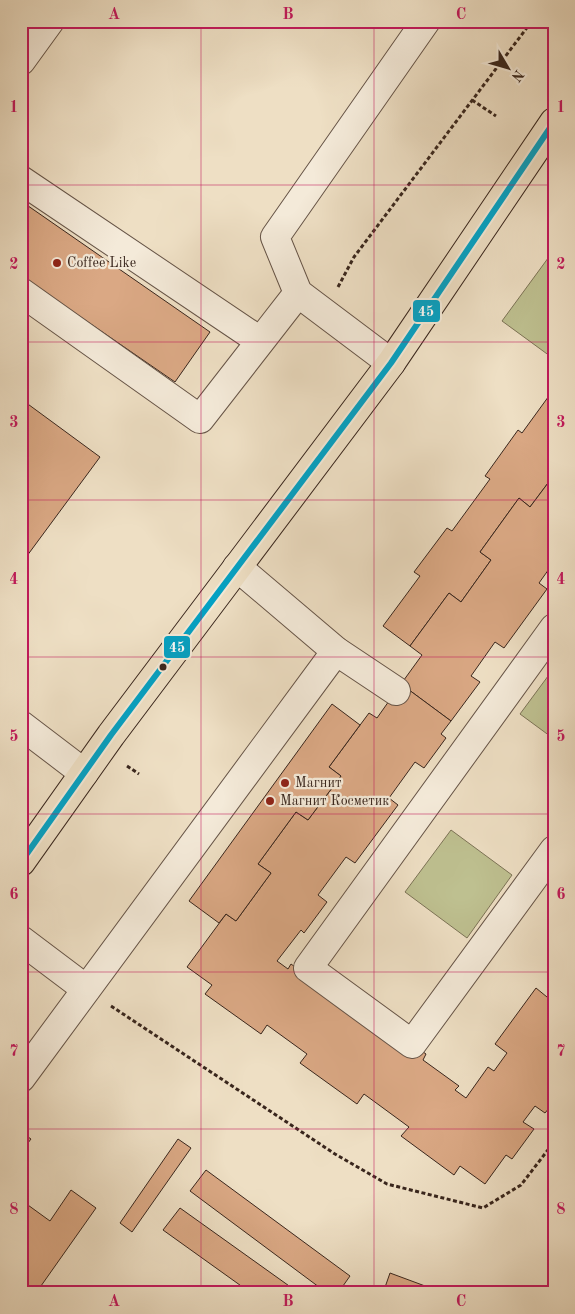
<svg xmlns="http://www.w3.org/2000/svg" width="575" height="1314" font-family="'Old Standard TT',serif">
  <rect width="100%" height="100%" fill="#eedfc4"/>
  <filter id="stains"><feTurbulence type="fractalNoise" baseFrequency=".004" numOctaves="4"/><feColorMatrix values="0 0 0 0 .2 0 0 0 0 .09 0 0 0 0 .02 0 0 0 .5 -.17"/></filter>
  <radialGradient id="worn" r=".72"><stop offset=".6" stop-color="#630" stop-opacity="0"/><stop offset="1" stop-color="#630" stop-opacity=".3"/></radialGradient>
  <!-- green -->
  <g fill="#bec090" stroke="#7c7356">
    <path d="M554,250V359L502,321Z"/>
    <path d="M554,668V739L520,714Z"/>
    <path d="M451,830L512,875L467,938L405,892Z"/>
  </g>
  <!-- building -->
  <g fill="#daa884" stroke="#39261d">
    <path d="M21,201L210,332L175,382L21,276Z"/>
    <path d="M554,389V452L552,455L554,457V475L530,507L519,498L480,552L491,560L461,602L449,593L410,646L383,626L420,576L414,572L447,528L452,531L490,479L485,476L518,430L522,433Z"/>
    <path d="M21,399L100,457L21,564Z"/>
    <path d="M554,475V562L539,583L547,589L504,648L495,642L471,676L480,682L451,721L401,684L422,655L410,646L449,593L461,602L491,560L480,552L519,498L530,507Z"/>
    <path d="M401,684L451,721L441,734L446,738L424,768L415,762L389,798L398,805L355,863L346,857L318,895L327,902L304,933L301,930L277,961L288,969L291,964L324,988L395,1032L426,1054L423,1060L459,1086L455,1090L466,1098L488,1067L494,1071L507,1053L495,1044L536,988L547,997L554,988V1102L545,1113L535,1106L523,1122L534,1129L512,1159L506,1155L485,1184L460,1166L454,1175L401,1136L409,1127L364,1094L357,1104L300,1063L307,1054L267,1025L261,1034L205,994L212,985L187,967L226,914L236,921L271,873L258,864L296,812L308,820L341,776L329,767L369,713L377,718Z"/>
    <path d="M332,704L360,725L329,767L341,776L308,820L296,812L258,864L271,873L236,921L226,914L219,923L189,901Z"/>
    <path d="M21,1132L31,1139L21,1152Z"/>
    <path d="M178,1139L191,1148L132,1232L120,1223Z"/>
    <path d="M206,1170L350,1276L338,1293H327L190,1191Z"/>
    <path d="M71,1190L96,1208L36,1293H21V1200L50,1221Z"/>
    <path d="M180,1208L299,1293H251L163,1230Z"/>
    <path d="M390,1273L444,1293H383Z"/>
  </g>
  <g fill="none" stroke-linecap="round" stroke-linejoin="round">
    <!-- minor casing -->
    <g stroke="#665447" stroke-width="30">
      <g id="minor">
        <path d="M21,61L50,21"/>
        <path d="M21,180L260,341"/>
        <path d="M21,292L200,419L298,293"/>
        <path d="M391,363L298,293L275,237L426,21"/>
        <path d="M237,567L336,651L396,691"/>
        <path d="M554,628L308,968L412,1044L554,850"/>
        <path d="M21,725L84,773"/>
        <path d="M21,940L86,989"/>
        <path d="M21,1078L336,651"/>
      </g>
    </g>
    <!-- major casing -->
    <g stroke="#39261d" stroke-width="30">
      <path id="major" d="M21,862L111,735L391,363L554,122"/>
    </g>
    <!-- path -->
    <g stroke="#39261d" stroke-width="3" stroke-dasharray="4 2.5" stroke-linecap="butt">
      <path d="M472,100L496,116"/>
      <path d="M338,287L354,257L532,21"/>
      <path d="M127,766L139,774"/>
      <path d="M111,1006L335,1154L387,1184L483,1208L521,1185L554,1142"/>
    </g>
    <!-- minor -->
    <use href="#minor" stroke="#f4ead9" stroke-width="28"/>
    <!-- major -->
    <use href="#major" stroke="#eedfc4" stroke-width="28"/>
    <!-- bus-1 casing -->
    <g stroke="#f4ead9" stroke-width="10">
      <path id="bus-1" d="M21,862L111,735L391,363L554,122"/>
    </g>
    <!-- bus-1 -->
    <use href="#bus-1" stroke="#03a2c5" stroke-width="6"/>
  </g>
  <!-- grid -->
  <path fill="none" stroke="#c2185b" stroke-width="1" stroke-opacity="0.55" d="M201,21V1293M374,21V1293M21,185H554M21,342H554M21,500H554M21,657H554M21,814H554M21,972H554M21,1129H554"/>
  <!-- markers -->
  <g fill="#8f2418" stroke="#f4ead9" stroke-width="2">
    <circle cx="57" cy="263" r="5"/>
    <circle cx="285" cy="783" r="5"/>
    <circle cx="270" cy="801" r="5"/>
  </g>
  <circle fill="#39261d" stroke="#f4ead9" stroke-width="2" cx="163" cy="667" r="4.5"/>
  <g text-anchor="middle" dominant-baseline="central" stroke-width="4.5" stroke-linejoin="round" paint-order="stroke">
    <!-- poi labels -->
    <g font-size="14" fill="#39261d" stroke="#f4ead9" text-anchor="start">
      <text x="67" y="263">Coffee Like</text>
      <text x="295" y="783">Магнит</text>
      <text x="280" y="801">Магнит Косметик</text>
    </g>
  </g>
  <g stroke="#f4ead9" stroke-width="2">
    <rect x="412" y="299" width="29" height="24" rx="5" fill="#03a2c5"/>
    <rect x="163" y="635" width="28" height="24" rx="5" fill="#03a2c5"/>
  </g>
  <g font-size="14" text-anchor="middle" font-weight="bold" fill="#fff">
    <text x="426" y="316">45</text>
    <text x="177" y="652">45</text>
  </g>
  <!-- margin -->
  <rect width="575" height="1314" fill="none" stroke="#eedfc4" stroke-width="55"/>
  <!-- north arrow -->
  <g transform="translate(508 68) rotate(128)" stroke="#f4ead9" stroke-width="4" paint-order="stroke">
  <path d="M0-4L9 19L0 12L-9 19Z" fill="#39261d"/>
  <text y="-8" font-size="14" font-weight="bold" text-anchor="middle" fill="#39261d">N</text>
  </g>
  <rect x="28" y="28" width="520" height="1258" fill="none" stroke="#c2185b" stroke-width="2"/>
  <g font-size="16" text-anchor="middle" font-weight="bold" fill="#c2185b">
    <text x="114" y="19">A</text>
    <text x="288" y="19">B</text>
    <text x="461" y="19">C</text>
    <text x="14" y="112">1</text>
    <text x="561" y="112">1</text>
    <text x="14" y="269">2</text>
    <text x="561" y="269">2</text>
    <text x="14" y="427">3</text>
    <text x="561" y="427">3</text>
    <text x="14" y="584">4</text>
    <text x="561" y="584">4</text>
    <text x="14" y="741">5</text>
    <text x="561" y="741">5</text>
    <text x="14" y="899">6</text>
    <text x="561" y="899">6</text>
    <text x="14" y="1056">7</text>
    <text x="561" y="1056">7</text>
    <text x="14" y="1214">8</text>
    <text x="561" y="1214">8</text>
    <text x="114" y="1306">A</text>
    <text x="288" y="1306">B</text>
    <text x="461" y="1306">C</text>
  </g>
  <rect width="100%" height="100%" filter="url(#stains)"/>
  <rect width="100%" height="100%" fill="url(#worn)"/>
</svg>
